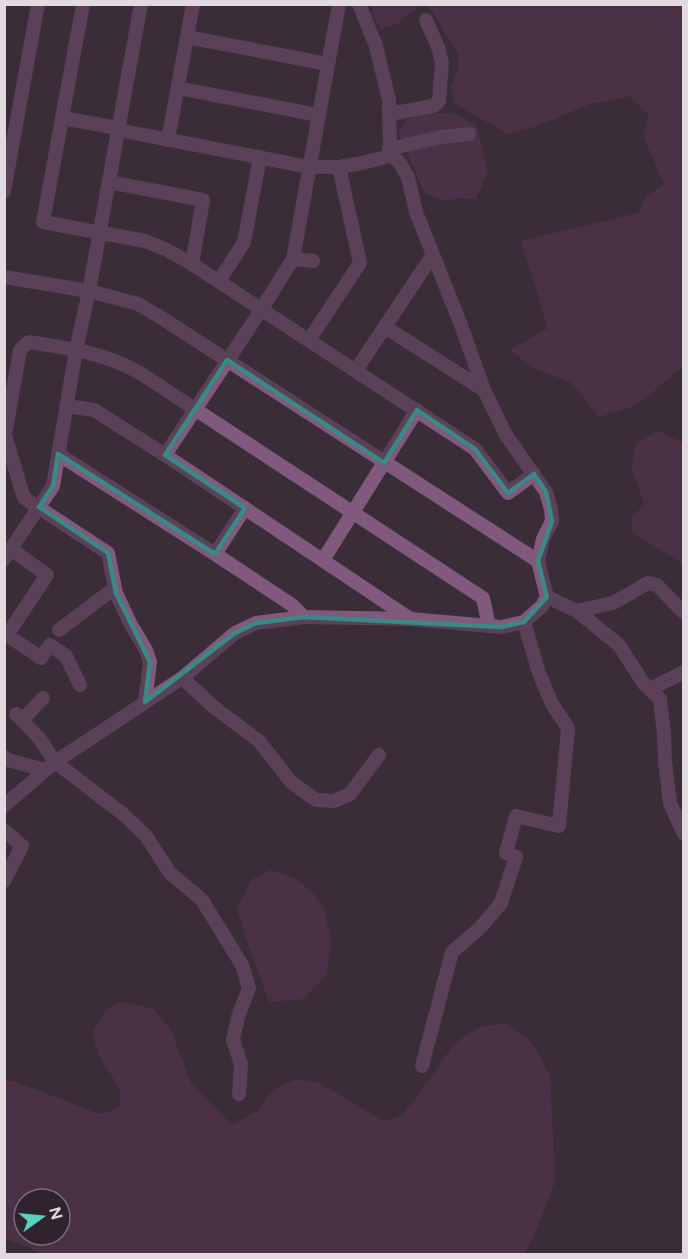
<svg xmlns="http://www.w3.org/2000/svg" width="688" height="1259" font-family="Figtree,sans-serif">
  <rect width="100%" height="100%" fill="#3a2d38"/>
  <!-- green -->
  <g fill="#5d3558" fill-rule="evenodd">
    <path d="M373,5V4L420,5L397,24L381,29L372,14Z"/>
    <path d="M428,5H683V366L658,388L634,406L599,417L571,382L532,368L510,350L548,328L521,241L638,213L647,196L664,184L643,136L649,114L630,96L590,104L537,126L508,134L455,104L450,86L459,70L458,54Z"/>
    <path d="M430,113H452L476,124L488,172L476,199L459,198L445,201L425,193L398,133L406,119Z"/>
    <path d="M658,431L683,443V564L632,532L631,516L645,506L632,468L635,444Z"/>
    <path d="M271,870L294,878L312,892L324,909L331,940L326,976L304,999L269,1002L246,938L237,909L251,880Z"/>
    <path d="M115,1003H131L154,1010L171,1030L191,1083L232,1125L259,1110L266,1098L280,1086L300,1079L321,1084L383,1121L395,1118L404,1113L432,1076L453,1045L477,1028L504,1023L523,1035L536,1049L550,1076L555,1181L538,1227L524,1254H41L29,1247L5,1239V1081H14L99,1114C104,1112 109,1112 113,1110C134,1097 105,1069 99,1056C98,1052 93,1037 93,1033C94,1022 108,1010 115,1003ZM24,1199H60V1235H24Z"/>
  </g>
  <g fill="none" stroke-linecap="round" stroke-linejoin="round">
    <!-- minor -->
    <g stroke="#81597c" stroke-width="14">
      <path d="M83,4L43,222L145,241L165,249L192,264L475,449L508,493L534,474"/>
      <path d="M187,37L328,64"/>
      <path d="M178,88L318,115"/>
      <path d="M389,114L433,106L439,101L442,62L438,47L426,20"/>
      <path d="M62,118L118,128"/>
      <path d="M118,130L309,167H339L362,163L390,156"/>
      <path d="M168,140L193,4"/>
      <path d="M389,149L441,137L469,134"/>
      <path d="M109,182L203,200L192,264"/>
      <path d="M4,191L38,4"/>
      <path d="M293,259L313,261"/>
      <path d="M4,277L89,291L138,304L157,315L538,561"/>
      <path d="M219,281L244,242L260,157"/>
      <path d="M385,327L484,390"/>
      <path d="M309,340L360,263L339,167"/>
      <path d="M356,370L432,256"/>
      <path d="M67,406L94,410L165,455L409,618"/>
      <path d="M58,454L215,554L292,605L304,617"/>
      <path d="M165,455L261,310L293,259L339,4"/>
      <path d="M215,554L245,508"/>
      <path d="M4,559L53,486L76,350L89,291L141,4"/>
      <path d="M323,560L417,410"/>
      <path d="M547,597L577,611L619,645L644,684L660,699L664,734L665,761L670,803L684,834"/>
      <path d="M577,611L613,603L648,583L657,585L684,613"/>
      <path d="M59,630L108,593H116"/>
      <path d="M4,633L41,658L50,645L66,656L80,685"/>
      <path d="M7,635L47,575L11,549"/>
      <path d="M182,678L215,708L259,741L291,782L316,800L334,801L350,794L379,755"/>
      <path d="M650,689L684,672"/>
      <path d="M145,702L150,662L146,650L130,623L116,593L108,553L24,498L5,435L20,350L29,342C69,348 105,353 140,373L483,598L489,626"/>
      <path d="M16,714L39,738L55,762L123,814L146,836L170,873L202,900L242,965L249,988L238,1017L233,1040L241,1064L239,1094"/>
      <path d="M22,720L43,698"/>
      <path d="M4,757L8,760L45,770"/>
      <path d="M4,806L55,762L182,678L235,633L256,623L304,617L410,619L501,627L524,622L542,606L547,597L538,561L543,539L552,521L551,509L546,492L506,435L484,390L461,325L416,212L408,177L399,162L394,157L390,156L389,100L376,46L359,4"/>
      <path d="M4,830L22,846L4,881"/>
      <path d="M422,1066L452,952L481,927L501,903L516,857L506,853L516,816L559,826L568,728L552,704L539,673L524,622"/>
    </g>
  </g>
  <!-- marked area -->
  <path d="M0 0H688V1259H0ZM227,360L384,463L417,410L475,449L508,493L534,474L546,492L552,521L538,561L547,597L524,622L501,627L304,617L256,623L235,633L145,702L150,662L116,593L108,553L39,507L53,486L58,454L215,554L245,508L165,455Z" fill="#3a2d38" fill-opacity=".55" fill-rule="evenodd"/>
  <path fill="none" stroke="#398a85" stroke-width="4.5" stroke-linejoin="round" d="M227,360L384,463L417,410L475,449L508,493L534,474L546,492L552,521L538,561L547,597L524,622L501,627L304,617L256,623L235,633L145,702L150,662L116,593L108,553L39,507L53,486L58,454L215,554L245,508L165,455Z"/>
  <!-- border -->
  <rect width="688" height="1259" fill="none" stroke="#e3dae1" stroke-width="12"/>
  <!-- north arrow -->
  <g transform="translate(42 1217) rotate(75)"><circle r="28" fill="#30232e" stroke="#786c76" stroke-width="1.5"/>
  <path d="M0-4.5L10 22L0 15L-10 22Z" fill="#5bcebc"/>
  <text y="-9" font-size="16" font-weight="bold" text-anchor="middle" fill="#e3dae1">N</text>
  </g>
</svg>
